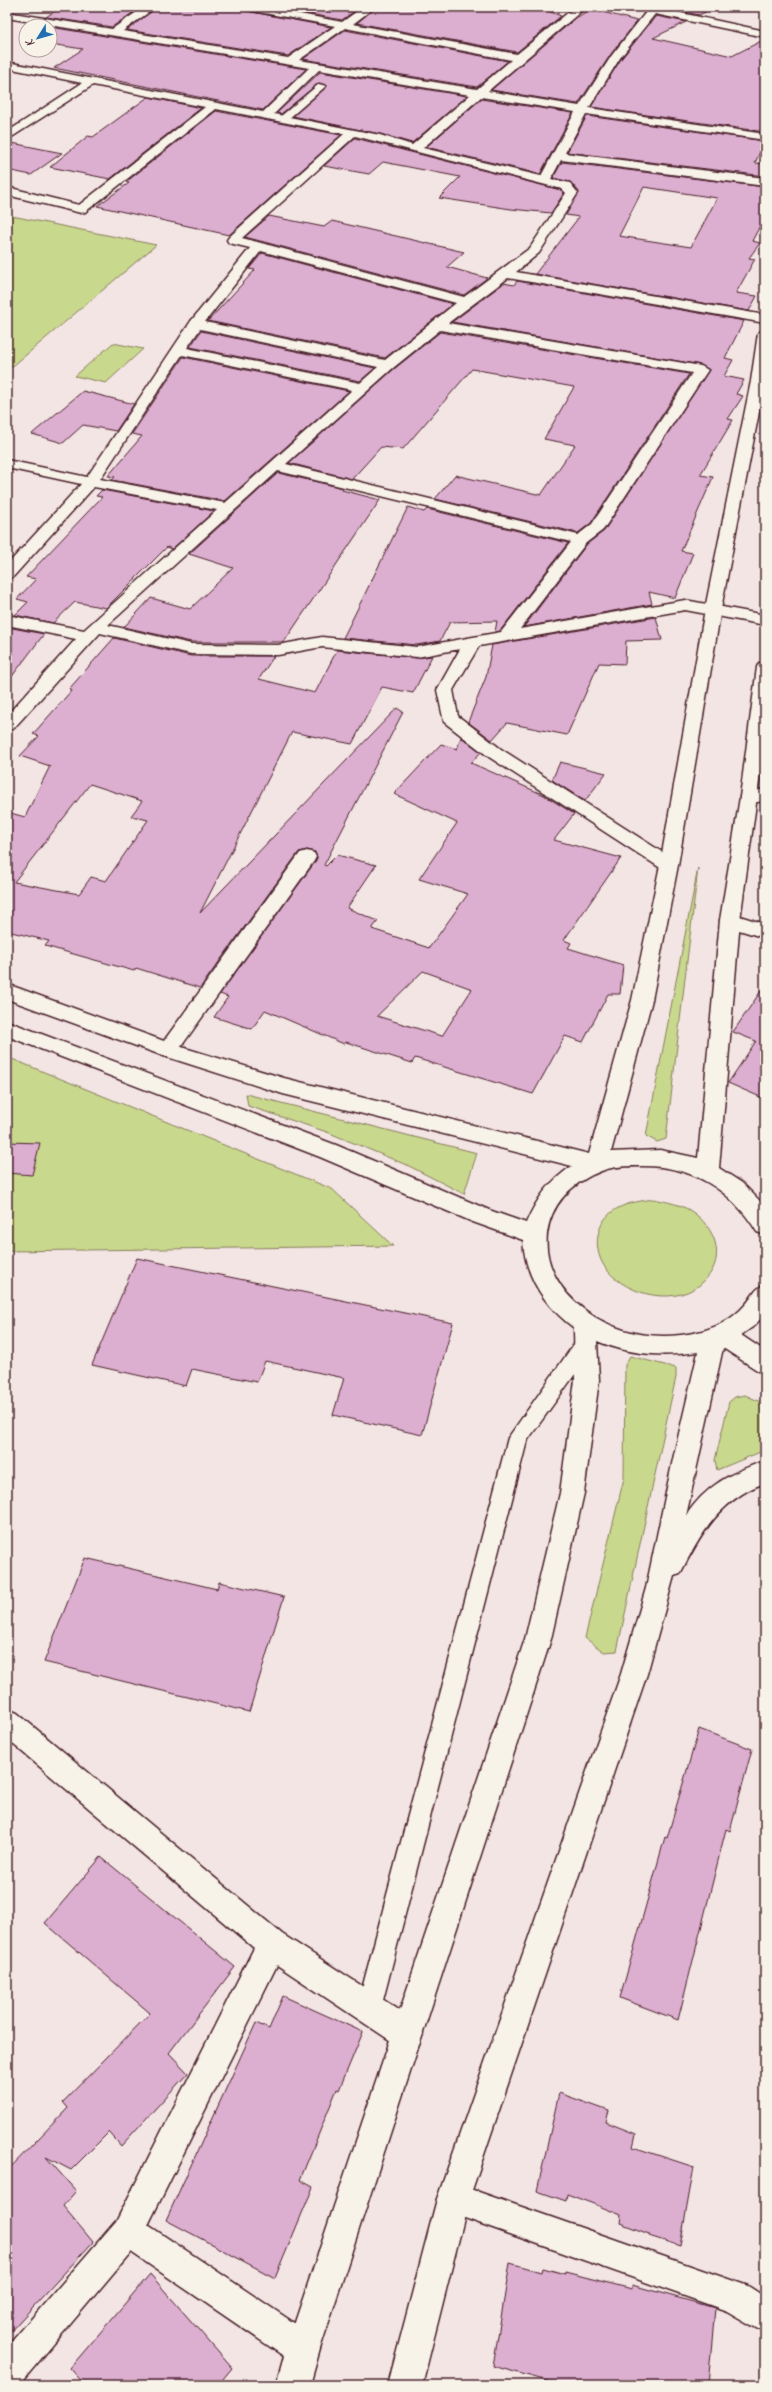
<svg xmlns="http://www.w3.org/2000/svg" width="772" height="2392" font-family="Caveat,sans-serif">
  <rect width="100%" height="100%" fill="#f2e5e3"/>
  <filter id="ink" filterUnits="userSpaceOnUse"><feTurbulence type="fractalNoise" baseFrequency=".025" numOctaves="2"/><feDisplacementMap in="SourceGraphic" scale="8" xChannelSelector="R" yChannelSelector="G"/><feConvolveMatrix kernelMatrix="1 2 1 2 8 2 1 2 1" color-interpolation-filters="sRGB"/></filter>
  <g filter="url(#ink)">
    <!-- green -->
    <g fill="#c8d98d" stroke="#897c5c">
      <path d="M7,215L156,245L7,371Z"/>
      <path d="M113,343L143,349L106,383L75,376Z"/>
      <path d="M698,868L666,1139L657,1142L646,1136Z"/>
      <path d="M7,1057L332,1189L393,1246L7,1251Z"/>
      <path d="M246,1094L477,1153L464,1194L409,1166L327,1132L248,1106Z"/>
      <path d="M654,1199C667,1202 680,1204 691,1211C715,1227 727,1257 705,1280C679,1308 628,1296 607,1270C591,1250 595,1220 618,1208C630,1202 641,1201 654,1199Z"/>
      <path d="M630,1356L676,1368V1377L617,1651L604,1652L585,1638L624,1478L625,1365Z"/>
      <path d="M745,1395L765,1404V1450L717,1470L715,1460L729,1402L735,1397Z"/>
    </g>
    <!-- building -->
    <g fill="#dcaed0" stroke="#4a1f2b" fill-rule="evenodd">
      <path d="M61,7H141L112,27L46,17Z"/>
      <path d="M157,7H241L247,11L331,27L288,56L127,30Z"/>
      <path d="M271,7H360L342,20Z"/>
      <path d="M376,7H538L561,16L517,52L357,23Z"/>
      <path d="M660,7H716L699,15Z"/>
      <path d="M591,9L637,21L611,54L578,104L491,90L576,18Z"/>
      <path d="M656,16L686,22L653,38L732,56L765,39V132L591,107L621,59Z"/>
      <path d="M50,27L306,69L263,110L54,68L83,49L50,44Z"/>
      <path d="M345,30L508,61L477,87L303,59Z"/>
      <path d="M320,72L467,96L412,143L380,134L293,116L327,86L319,83L281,114L277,113Z"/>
      <path d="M148,97L201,108L110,179L50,167L88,136L93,137Z"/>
      <path d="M481,99L573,113L540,174L426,147Z"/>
      <path d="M216,111L341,135L229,235L97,206L129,183L126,182Z"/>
      <path d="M587,116L765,141L755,163L765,164V176L567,152Z"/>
      <path d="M355,138L561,190L564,193L551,213L511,209L439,198L460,177L383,162L369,174L324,166Z"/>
      <path d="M7,142L62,153L31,175L7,170Z"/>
      <path d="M562,162L765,187V216L752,241L760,243L749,258L755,259L736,293L757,296L749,311L535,274L579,217L566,215L579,192L570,182L553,178ZM644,187L717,198L691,247L619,236Z"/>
      <path d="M269,216L324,227L332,221L464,252L447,267L487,278L464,295L245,237Z"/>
      <path d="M262,253L453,304L385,358L208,321L255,270L249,269Z"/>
      <path d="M517,281L744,321L725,358L733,360L724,376L744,380L736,394L743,396L728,419L733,420L700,475L713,477L681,551L693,553L675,598L649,592L652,604L524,627L587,544L604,531L709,370L701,365L452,322L504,283L514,285Z"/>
      <path d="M201,331L375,368L360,381L190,347Z"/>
      <path d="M440,332L689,374L591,523L578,533L435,499L455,475L541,495L575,445L544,439L574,387L472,369L403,449L381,447L352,479L289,463L394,369Z"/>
      <path d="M183,357L349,391L225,501L112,480L115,477L108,476L142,436L132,434Z"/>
      <path d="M83,391L134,404L116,431L83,425L63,443L32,434Z"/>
      <path d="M278,473L343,488L342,490L380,500L284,642H191L124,627L151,598L190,609L233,568L189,554Z"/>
      <path d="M102,490L214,511L172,549L167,547L106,608L75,602L53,623L15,615L28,602L17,599L36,579L26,577L102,497L96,496Z"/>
      <path d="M408,507L424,512L427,509L568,543L500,631L495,632L497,621L450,622L440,641L417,645L343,638Z"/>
      <path d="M656,617L662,640L626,641L625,664L599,663L567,735L507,723L492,740L468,722L486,677L492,645Z"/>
      <path d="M7,627L44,634L7,683Z"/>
      <path d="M114,638L191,656H274L259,679L315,693L337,650L417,658L432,656L413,693L382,687L352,744L292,732L200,913L397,708L403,712L324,865L326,866L337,855L376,865L347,908L378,921L372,929L429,948L468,894L419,879L457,823L394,794L441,744L457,749L461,737L481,752L471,763L544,795L574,814L554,840L621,858L564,940L571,943L568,948L623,965L620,994H608L583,1042L565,1036L533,1094L415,1058L412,1063L346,1042L344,1044L265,1010L252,1029L214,1017L228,997L220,994L315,862L317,858L315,852L307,850L299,852L200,988L136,968L134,971L45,946L49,941L7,931V812L25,817L50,766L20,756L39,736L33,734L72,690L69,689ZM90,784L142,801L131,816L148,820L106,881L91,877L79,894L14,882ZM423,971L472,989L442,1036L377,1016Z"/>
      <path d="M560,762L606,773L585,801L552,780Z"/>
      <path d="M765,985V1099L728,1083L756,1041L733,1032Z"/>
      <path d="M7,1142L40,1143L32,1175L7,1173Z"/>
      <path d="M137,1258L453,1323L422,1435L333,1415L344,1378L265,1361L257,1382L192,1369L186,1386L92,1365Z"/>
      <path d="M85,1558L217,1589L219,1582L284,1597L249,1712L44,1662Z"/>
      <path d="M699,1729L752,1749L730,1831L726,1829L678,2020L620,1998L665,1837L667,1838Z"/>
      <path d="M101,1857L235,1967L169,2053L188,2073L121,2146L109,2132L71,2170L46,2157L76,2191L63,2206L93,2242L7,2335V2171L68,2108L63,2102L150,2013L45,1923Z"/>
      <path d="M283,1996L363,2032L339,2090L337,2089L300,2180L313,2187L275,2278L166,2220L256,2023L269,2029Z"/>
      <path d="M559,2093L609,2111L606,2122L636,2134L633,2147L694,2167L680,2246L649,2236V2234L620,2223L621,2215L599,2206L567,2194L566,2201L537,2191Z"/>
      <path d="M510,2263L542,2272L543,2268L565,2274V2272L632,2289V2285L715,2308L708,2385H562L493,2366Z"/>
      <path d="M150,2274L232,2368L218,2385H85L70,2368Z"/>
    </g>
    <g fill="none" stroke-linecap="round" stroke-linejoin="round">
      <!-- lane casing -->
      <g stroke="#4a1f2b" stroke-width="3">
        <g id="lane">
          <path d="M319,84L326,86L287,120H281V116Z"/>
          <path d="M586,1335L593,1337L596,1343L593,1349L527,1441L381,2008L378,2017L369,2020L360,2017L357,2008L508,1438L579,1337Z"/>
        </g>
      </g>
      <!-- street casing -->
      <g stroke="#4a1f2b" stroke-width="3">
        <g id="street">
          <path d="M144,7H156L123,31L288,58L335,26L247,10L242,7H263L342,22L363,7H375L353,24L517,54L575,7H586L488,91L579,106L612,55L646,12L634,7H653L765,31V37L655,14L620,58L589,108L765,134V140L586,114L565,153L765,178V186L561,160L551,179L570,183L578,193L539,253L516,272L765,315V323L508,278L448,323L701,366L708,370L603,530L586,543L520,629L685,600L765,615V625L685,610L479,646L453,690L458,716L501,749L676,861L678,865L676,869L669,871L662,869L489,757L444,722L437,690L460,649L417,657L322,647L278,655L191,654L100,633L13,729L7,730V715L76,639L7,625V615L84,630L217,510L94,487L13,577L7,579V565L81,484L7,468V460L87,477L191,321L250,248L229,243L227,240L229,237L344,134L216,109L85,212L81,213L7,195V187L79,205L205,107L93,85L7,140V132L82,83L7,68V62L263,112L309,68L7,18V12L112,29ZM345,28L511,60L477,89L299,60ZM319,70L470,95L412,145L380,135L274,114ZM481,97L575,112L541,176L423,148ZM355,136L562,189L566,193L530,248L464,297L242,238ZM261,251L456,303L385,360L205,322ZM200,329L378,367L360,383L187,348ZM440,330L692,373L592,524L578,535L286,464L393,368ZM182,355L352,390L225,503L100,479ZM278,471L571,542L501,632L417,647L322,637L278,645L191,644L108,625Z"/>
          <path d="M765,789V801L749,803L743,801L740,797L743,793Z"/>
          <path d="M307,851L314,853L316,857L314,861L175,1055L168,1057L161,1055L158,1050L161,1045L300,853Z"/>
          <path d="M730,913L765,924V938L723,925L720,920L723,915Z"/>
          <path d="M7,1709L17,1713L282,1934L419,2023L423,2034L419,2045L408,2049L397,2045L277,1965L148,2225L315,2337L320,2349L315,2361L303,2366L291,2361L131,2252L19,2385H7V2347L117,2220L254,1948L7,1739Z"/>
          <path d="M453,2183L748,2286L765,2297V2333L727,2311L442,2210L437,2199L442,2188Z"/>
        </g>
      </g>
      <!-- secondary casing -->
      <g stroke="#4a1f2b" stroke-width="3">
        <path id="secondary" d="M765,329V381L721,609L678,865L652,1000L611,1152L660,1150L698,1158L720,920L740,797L757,667L759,663L765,662V738L740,920L719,1168L742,1183L765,1206V1235L757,1232C731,1189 691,1165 640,1166C628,1166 615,1166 604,1170C534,1195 528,1269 586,1311C618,1335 659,1341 698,1332C716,1328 733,1319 745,1305C753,1297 754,1288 765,1285V1314L754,1326L741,1335L765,1351V1373L757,1370L723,1348L686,1516C705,1486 732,1472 765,1461V1483C721,1498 700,1535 680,1574L674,1576L647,1674L469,2199L422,2385H388L437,2199L621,1674L646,1588L673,1459L698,1352C664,1357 630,1355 597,1341L599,1380L584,1493L551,1639L320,2349L310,2385H276L286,2349L525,1639L560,1493L575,1380L574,1328C545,1306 525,1277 523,1240L473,1222L320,1157L7,1036V1021L336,1145L489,1210L526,1223C537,1198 550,1181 572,1166L283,1094L161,1055L7,999V984L175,1045L284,1078L589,1154L632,1000L660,865L705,609L751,381L758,333Z"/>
      </g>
      <!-- lane -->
      <use href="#lane" fill="#f7f3e8" fill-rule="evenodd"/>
      <!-- street -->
      <use href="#street" fill="#f7f3e8" fill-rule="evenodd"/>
      <!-- secondary -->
      <use href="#secondary" fill="#f7f3e8" fill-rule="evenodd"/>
    </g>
  </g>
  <!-- margin -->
  <rect width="772" height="2392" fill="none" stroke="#f7f3e8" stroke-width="24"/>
  <rect x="12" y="12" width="748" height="2368" fill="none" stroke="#4a1f2b" stroke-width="1.5" filter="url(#ink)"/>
  <!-- north arrow -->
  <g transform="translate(38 38) rotate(233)"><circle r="19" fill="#f7f3e8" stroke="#b29e9c"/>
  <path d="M0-3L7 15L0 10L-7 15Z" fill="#1f6fb2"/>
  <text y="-6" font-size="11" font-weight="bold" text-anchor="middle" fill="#4a1f2b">K</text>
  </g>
</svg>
